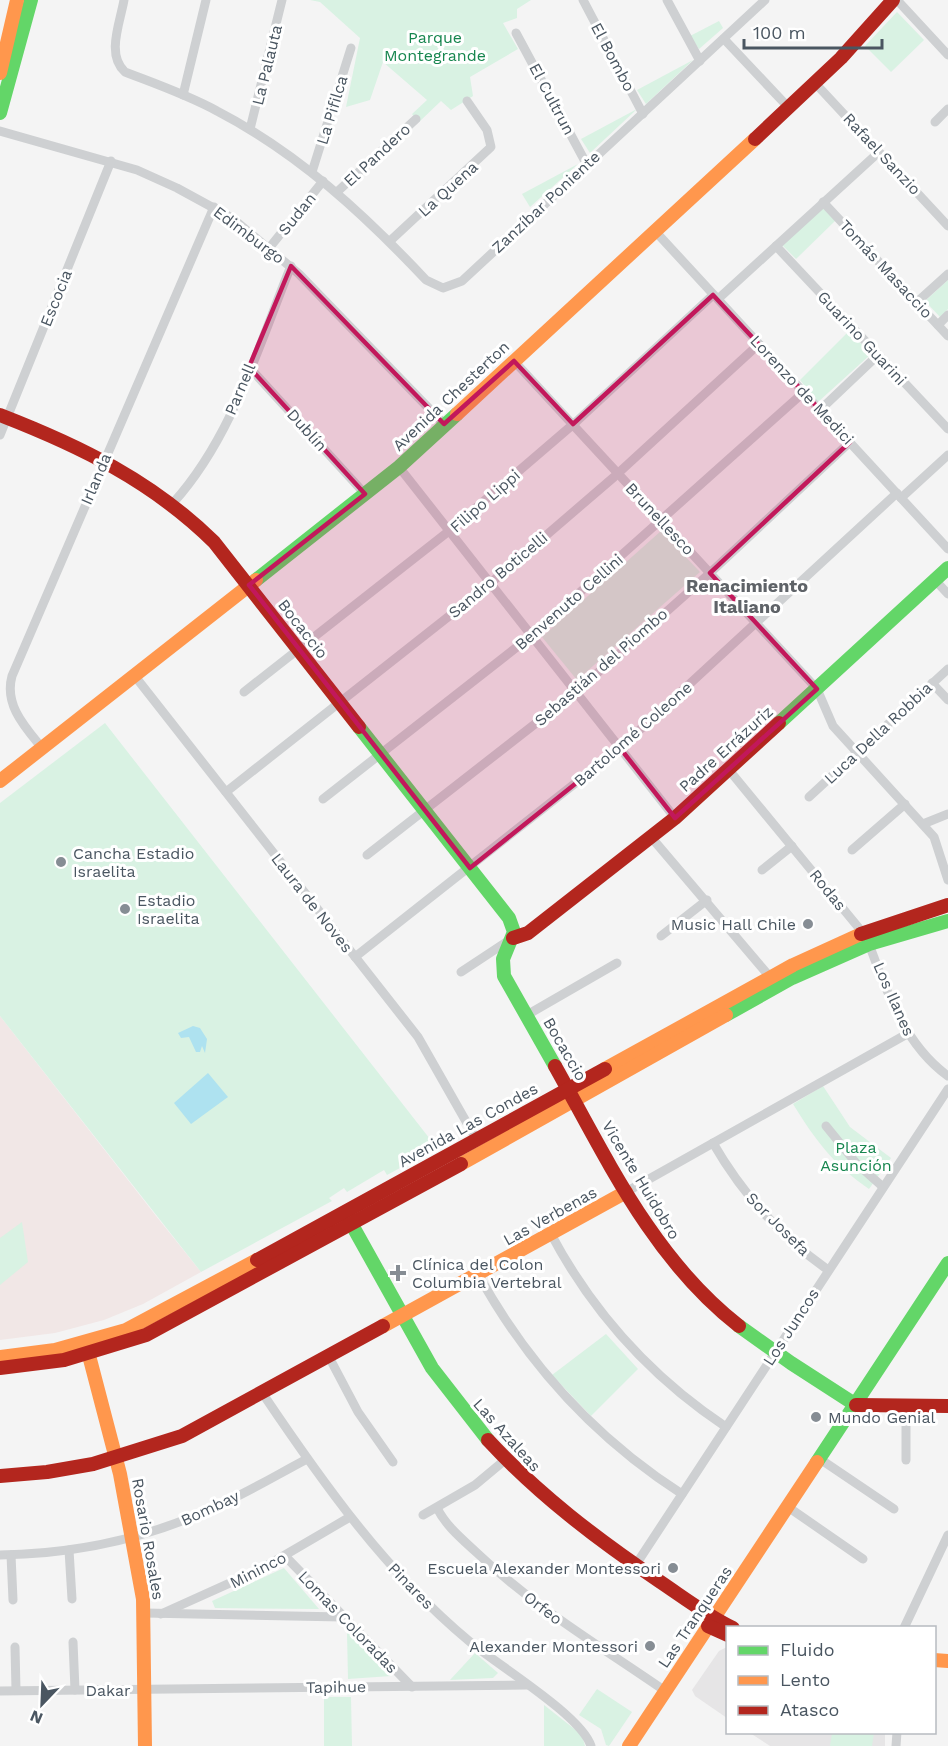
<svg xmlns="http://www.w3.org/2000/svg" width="948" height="1746" font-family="'Work Sans',sans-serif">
  <rect width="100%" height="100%" fill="#f4f4f4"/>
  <!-- education -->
  <g fill="#e6e5e6">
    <path d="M727,1647H728L727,1718L695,1696L692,1690L719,1651Z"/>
    <path d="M750,1733H885V1746H770Z"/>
  </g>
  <!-- medical -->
  <path fill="#f1e7e6" d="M0,1016L156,1216L201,1272L143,1304L104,1320L55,1333L0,1340Z"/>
  <!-- green -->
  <g fill="#d9f2e3">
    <path d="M310,0H531L517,9V18L503,23L518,49L470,77L473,96L451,110L441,101L419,122L412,114L427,100L383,62L370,100L346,107L360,38L320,2Z"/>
    <path d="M897,12L924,40L891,72L865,46Z"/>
    <path d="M719,21L723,28L699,49L690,36Z"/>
    <path d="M693,60L646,104L637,90Z"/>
    <path d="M637,109L590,153L581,139Z"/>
    <path d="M578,164L530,207L522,194Z"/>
    <path d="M823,206L836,220L796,259L781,244Z"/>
    <path d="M948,280V309L940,317L925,301Z"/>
    <path d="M849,331L871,354L818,402L800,380Z"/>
    <path d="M661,531L700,572L577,680L542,637Z"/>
    <path d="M105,723L437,1148L387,1175L384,1170L347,1192L344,1188L329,1198L332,1201L201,1272L0,1016V803Z"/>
    <path d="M823,1086L850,1127L891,1158L869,1189C833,1164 816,1141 793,1104Z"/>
    <path d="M22,1222L28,1262L0,1285V1238Z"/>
    <path d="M606,1334L638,1369L591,1416L552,1375Z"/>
    <path d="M284,1568L319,1609L215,1608L212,1601Z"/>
    <path d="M347,1633H350L391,1676L348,1679Z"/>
    <path d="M475,1653L498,1673L493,1678L450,1680Z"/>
    <path d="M597,1689L632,1712L609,1746L606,1745L601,1729L579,1715Z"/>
    <path d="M324,1697H351L352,1746H324Z"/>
    <path d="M544,1705L582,1735L585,1746H544Z"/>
    <path d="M832,1733H874L872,1746H830Z"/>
  </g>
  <!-- water -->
  <g fill="#aee2f0">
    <path d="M193,1026L200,1028L207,1039L205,1053L202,1046L200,1052H196L189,1037L181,1038L178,1033Z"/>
    <path d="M208,1073L228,1097L191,1124L174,1103Z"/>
  </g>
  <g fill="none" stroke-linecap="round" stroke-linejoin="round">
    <!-- street -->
    <g stroke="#ced0d2" stroke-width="9">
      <path d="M124,0C120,23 106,55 125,72C156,84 188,95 217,111C298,153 364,214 426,280L443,288L462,281L765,0"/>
      <path d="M583,0L643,114"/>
      <path d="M667,0L700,61"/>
      <path d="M897,0L948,55"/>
      <path d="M516,33L587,165"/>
      <path d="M724,39L789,108"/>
      <path d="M815,83L948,226"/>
      <path d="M183,95L206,0"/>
      <path d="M935,122L948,109"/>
      <path d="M250,129L282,0"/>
      <path d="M0,131L137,170L177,188L232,218L299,274L444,424"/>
      <path d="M312,172L351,48"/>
      <path d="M337,192L416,119"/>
      <path d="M823,202L948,336"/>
      <path d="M655,231L948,549"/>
      <path d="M390,241L491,147L487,130L467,101"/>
      <path d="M776,246L948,429"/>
      <path d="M270,247L323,181"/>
      <path d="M718,299L879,152"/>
      <path d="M917,302L948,274"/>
      <path d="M938,325L948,315"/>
      <path d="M514,361L817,689L833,726L934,837L948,880"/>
      <path d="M249,367L365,494"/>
      <path d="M820,410L878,355"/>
      <path d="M0,435L111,161"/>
      <path d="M399,467L675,818"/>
      <path d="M901,498L948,455"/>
      <path d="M173,503C232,438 258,347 291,266"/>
      <path d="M935,580L948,594"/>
      <path d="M134,675L418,1037L476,1139"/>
      <path d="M932,683L948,700"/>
      <path d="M244,692L449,531L577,421L713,295"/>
      <path d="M42,748C25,727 4,705 12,676L214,207"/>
      <path d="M729,770L863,933"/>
      <path d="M226,792L486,587L614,477L759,344"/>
      <path d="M809,797L948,669"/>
      <path d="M323,799L531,636L804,392"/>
      <path d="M923,824L948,814"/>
      <path d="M651,837L770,977"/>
      <path d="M852,850L905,804"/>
      <path d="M367,855L576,692L710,573L850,442"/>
      <path d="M762,870L792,846"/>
      <path d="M661,936L707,900"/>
      <path d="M869,944C887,993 905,1045 948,1076"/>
      <path d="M355,957L620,748L897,493"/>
      <path d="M461,972L511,939"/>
      <path d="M527,1015L617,963"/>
      <path d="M826,1126L856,1163L883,1187"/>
      <path d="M713,1143C743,1195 780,1236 828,1270"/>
      <path d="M626,1192L907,1034"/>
      <path d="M551,1234C593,1313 651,1377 726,1427"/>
      <path d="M478,1274C528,1365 595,1438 682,1494"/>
      <path d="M329,1357L358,1412L393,1462"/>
      <path d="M263,1394C323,1483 385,1571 469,1641C497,1665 581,1715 591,1746"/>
      <path d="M820,1459L894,1509"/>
      <path d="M906,1460V1405"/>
      <path d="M788,1507L863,1559"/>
      <path d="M437,1508C446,1526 462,1539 476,1552C534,1607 600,1646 665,1691"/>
      <path d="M423,1515L475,1485L505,1460"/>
      <path d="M69,1550L72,1599"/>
      <path d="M0,1555C67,1554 135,1541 197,1515C235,1500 271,1478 307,1459"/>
      <path d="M11,1555L13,1600"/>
      <path d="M285,1556L412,1687"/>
      <path d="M635,1566L948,1089"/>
      <path d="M145,1613L342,1617"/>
      <path d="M161,1614L261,1569L350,1517"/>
      <path d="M904,1628L948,1535"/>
      <path d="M73,1642L75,1690"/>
      <path d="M15,1647L16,1690"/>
      <path d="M0,1691L526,1685"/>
      <path d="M896,1746L897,1732"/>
    </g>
    <!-- fast -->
    <g stroke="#63d668" stroke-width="14">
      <path d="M0,113L31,0"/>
      <path d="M256,580L399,467L457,414"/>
      <path d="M779,723L948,568"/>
      <path d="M359,727L509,918L514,932L503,959L504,976L555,1066"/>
      <path d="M726,1015L792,978L869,944L948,921"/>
      <path d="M347,1216L432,1368L488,1440"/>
      <path d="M739,1326L791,1363L856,1405"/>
      <path d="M817,1462L948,1263"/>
    </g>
    <!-- slow -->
    <g stroke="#ff974d" stroke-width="14">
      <path d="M0,73L17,0"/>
      <path d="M457,414L755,139"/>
      <path d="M0,781L256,580"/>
      <path d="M605,1069L793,965L861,934"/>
      <path d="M461,1164L726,1015"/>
      <path d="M383,1326L626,1192"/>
      <path d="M86,1344L120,1474L143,1599L145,1746"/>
      <path d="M0,1357L55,1350L126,1330L257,1260"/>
      <path d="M934,1660L948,1661"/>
      <path d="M629,1746L817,1462"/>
    </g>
    <!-- jam -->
    <g stroke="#b3261e" stroke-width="14">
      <path d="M755,139L841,58L893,0"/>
      <path d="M0,415C80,446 152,481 214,542L359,727"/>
      <path d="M861,934L948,905"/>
      <path d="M513,938L528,933L675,818L779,723"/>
      <path d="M555,1066C607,1159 653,1259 739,1326"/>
      <path d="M257,1260L605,1069"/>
      <path d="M0,1368L64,1360L146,1335L461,1164"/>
      <path d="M856,1405L948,1406"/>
      <path d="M488,1440C539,1495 597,1539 659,1581C683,1597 706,1615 733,1628"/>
      <path d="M0,1476L47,1472L93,1464L182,1436L383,1326"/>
      <path d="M708,1626L728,1635"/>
    </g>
  </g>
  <!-- marked area -->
  <path fill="#c2185b" fill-opacity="0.2" stroke="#c2185b" stroke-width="4.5" stroke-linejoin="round" d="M291,266L444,424L514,361L573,424L713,295L850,442L710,573L817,689L675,818L620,748L470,868L249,585L365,494L249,367Z"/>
  <!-- markers -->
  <g fill="#868d94" stroke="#fff" stroke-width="2">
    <circle cx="61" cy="862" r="6"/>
    <circle cx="125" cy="909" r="6"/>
    <circle cx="808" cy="924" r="6"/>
    <path d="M395 1264h6v6h6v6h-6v6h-6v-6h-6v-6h6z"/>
    <circle cx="816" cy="1417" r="6"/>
    <circle cx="673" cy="1568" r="6"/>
    <circle cx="650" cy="1646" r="6"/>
  </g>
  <g text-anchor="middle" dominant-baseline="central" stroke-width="6" stroke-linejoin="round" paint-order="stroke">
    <!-- park labels -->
    <g font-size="16" fill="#17864f" stroke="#fff">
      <text x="435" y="37">Parque<tspan x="435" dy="18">Montegrande</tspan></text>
      <text x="856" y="1147">Plaza<tspan x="856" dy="18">Asunción</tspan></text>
    </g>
    <!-- street labels -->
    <g font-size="16" fill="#4a5661" stroke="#fff">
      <text transform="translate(613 57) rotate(62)">El Bombo</text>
      <text transform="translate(267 65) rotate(-76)">La Palauta</text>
      <text transform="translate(552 99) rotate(62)">El Cultrun</text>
      <text transform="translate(332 110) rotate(-73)">La Pifilca</text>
      <text transform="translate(882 154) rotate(47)">Rafael Sanzio</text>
      <text transform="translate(377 155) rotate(-43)">El Pandero</text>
      <text transform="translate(448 189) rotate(-42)">La Quena</text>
      <text transform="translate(546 202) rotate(-43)">Zanzíbar Poniente</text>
      <text transform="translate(297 214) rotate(-51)">Sudan</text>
      <text transform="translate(249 235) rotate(37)">Edimburgo</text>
      <text transform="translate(886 269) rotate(47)">Tomás Masaccio</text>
      <text transform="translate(56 298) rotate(-68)">Escocia</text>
      <text transform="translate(862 338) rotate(47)">Guarino Guarini</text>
      <text transform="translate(240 389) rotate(-67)">Parnell</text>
      <text transform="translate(802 390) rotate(47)">Lorenzo de Medici</text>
      <text transform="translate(451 396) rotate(-43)">Avenida Chesterton</text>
      <text transform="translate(307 430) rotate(48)">Dublín</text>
      <text transform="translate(96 479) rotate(-67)">Irlanda</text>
      <text transform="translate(485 501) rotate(-41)">Filipo Lippi</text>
      <text transform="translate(660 519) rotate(47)">Brunellesco</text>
      <text transform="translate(498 575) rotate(-40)">Sandro Boticelli</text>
      <text transform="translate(569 602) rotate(-41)">Benvenuto Cellini</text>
      <text transform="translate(303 629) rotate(52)">Bocaccio</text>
      <text transform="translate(601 667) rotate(-41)">Sebastián del Piombo</text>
      <text transform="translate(878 733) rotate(-43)">Luca Della Robbia</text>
      <text transform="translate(633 734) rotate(-41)">Bartolomé Coleone</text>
      <text transform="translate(726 749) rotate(-42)">Padre Errázuriz</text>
      <text transform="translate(828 890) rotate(51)">Rodas</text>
      <text transform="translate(312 903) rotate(52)">Laura de Noves</text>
      <text transform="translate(894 999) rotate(66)">Los Ilanes</text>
      <text transform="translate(565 1049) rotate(60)">Bocaccio</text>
      <text transform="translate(468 1125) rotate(-29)">Avenida Las Condes</text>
      <text transform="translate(641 1180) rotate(59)">Vicente Huidobro</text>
      <text transform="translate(550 1216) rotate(-29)">Las Verbenas</text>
      <text transform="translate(778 1224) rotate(45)">Sor Josefa</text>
      <text transform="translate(791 1327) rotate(-57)">Los Juncos</text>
      <text transform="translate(507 1435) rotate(48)">Las Azaleas</text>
      <text transform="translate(210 1508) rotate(-25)">Bombay</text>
      <text transform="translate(148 1539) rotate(80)">Rosario Rosales</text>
      <text transform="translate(258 1570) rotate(-27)">Mininco</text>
      <text transform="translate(411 1586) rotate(46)">Pinares</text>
      <text transform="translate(543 1608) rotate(37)">Orfeo</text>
      <text transform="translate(695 1617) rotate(-56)">Las Tranqueras</text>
      <text transform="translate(348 1622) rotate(46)">Lomas Coloradas</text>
      <text transform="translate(336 1687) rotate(-1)">Tapihue</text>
      <text x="108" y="1690">Dakar</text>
    </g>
    <!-- poi labels -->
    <g font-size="16" fill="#4a5661" stroke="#fff" text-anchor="start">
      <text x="73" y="853">Cancha Estadio<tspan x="73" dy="18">Israelita</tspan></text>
      <text x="137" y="900">Estadio<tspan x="137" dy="18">Israelita</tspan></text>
      <text x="796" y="924" text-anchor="end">Music Hall Chile</text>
      <text x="412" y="1264">Clínica del Colon<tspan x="412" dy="18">Columbia Vertebral</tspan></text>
      <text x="828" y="1417">Mundo Genial</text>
      <text x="661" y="1568" text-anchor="end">Escuela Alexander Montessori</text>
      <text x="638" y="1646" text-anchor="end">Alexander Montessori</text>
    </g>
    <!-- neighbourhood labels -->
    <g font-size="18" font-weight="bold" fill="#5f6368" stroke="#fff">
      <text x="747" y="585">Renacimiento<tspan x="747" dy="21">Italiano</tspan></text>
    </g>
  </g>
  <!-- legend -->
  <rect x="726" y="1626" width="210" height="108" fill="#ffffff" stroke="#b7bbc0" stroke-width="1.5"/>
  <rect x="738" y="1646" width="30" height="9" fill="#63d668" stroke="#b7bbc0" stroke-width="1.5"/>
  <text x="780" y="1656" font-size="18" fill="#4a5661">Fluido</text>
  <rect x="738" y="1676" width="30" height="9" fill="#ff974d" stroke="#b7bbc0" stroke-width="1.5"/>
  <text x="780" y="1686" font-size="18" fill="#4a5661">Lento</text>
  <rect x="738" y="1706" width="30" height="9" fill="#b3261e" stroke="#b7bbc0" stroke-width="1.5"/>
  <text x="780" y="1716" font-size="18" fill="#4a5661">Atasco</text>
  <!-- north arrow -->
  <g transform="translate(42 1704) rotate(203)" stroke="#ffffff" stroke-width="4.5" paint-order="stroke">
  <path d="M0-4.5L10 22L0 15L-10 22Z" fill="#4a5661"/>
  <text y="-9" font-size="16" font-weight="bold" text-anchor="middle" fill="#4a5661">N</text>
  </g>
  <!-- scale -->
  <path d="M744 39v9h138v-9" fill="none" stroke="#4a5661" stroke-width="3"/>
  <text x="753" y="39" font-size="18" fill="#4a5661" stroke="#ffffff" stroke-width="4.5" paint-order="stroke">100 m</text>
</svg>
